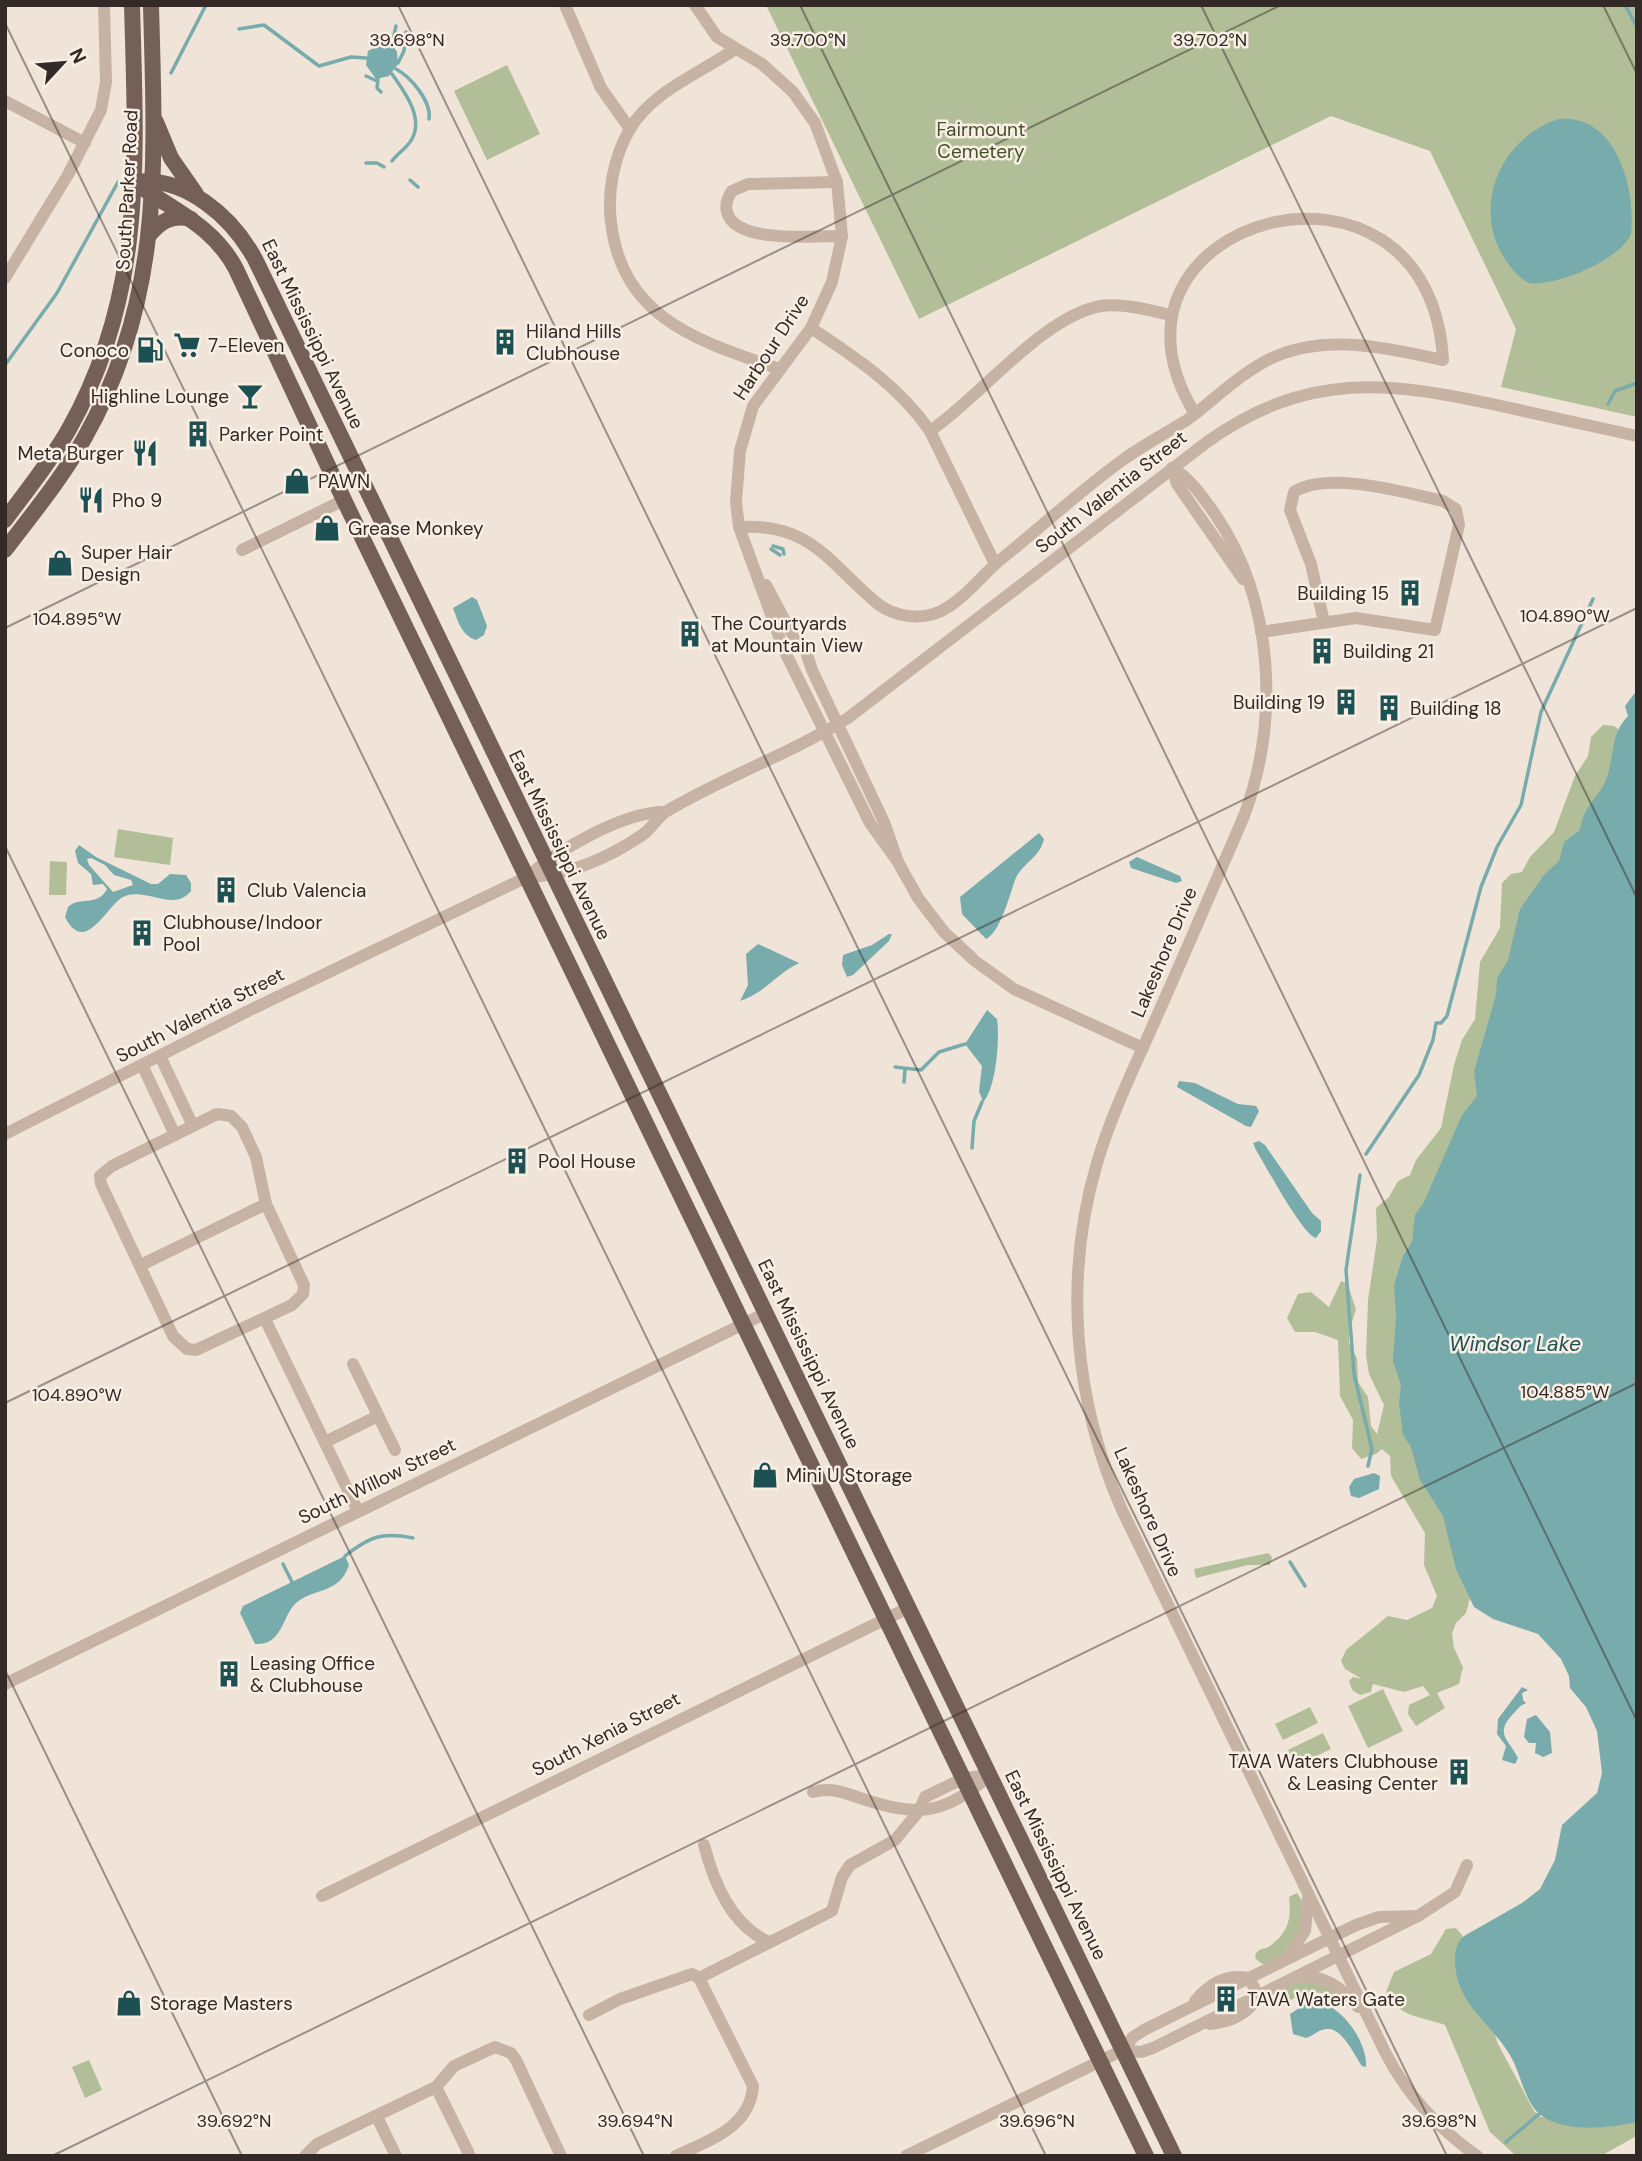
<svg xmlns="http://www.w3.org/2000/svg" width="1642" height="2161" font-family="'DM Sans',sans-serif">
  <rect width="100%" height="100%" fill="#f0e4d8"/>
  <!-- green -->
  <g fill="#b2be98">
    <path d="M766,5H1637V417L1501,387L1516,329L1430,151L1331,116L919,319Z"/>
    <path d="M507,65L540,134L487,160L454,91Z"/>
    <path d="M1603,725L1614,726L1621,731V754L1565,859L1479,1093L1442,1503L1471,1594L1466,1613L1456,1623L1452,1634L1454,1648L1463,1667L1459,1684L1437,1693L1445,1708L1416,1726L1408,1714L1409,1705L1430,1695L1423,1686L1404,1692L1373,1684L1371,1692L1360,1695L1352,1690L1349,1681L1353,1677L1362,1679L1345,1669L1341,1661L1346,1650L1388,1616L1407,1620L1432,1608L1437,1596L1424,1565L1425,1533L1391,1476L1390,1456L1382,1449L1376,1454L1361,1459L1352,1448L1353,1420L1340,1396L1338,1340L1315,1332H1295L1287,1318L1298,1294L1311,1292L1329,1307L1341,1281L1347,1283L1356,1309L1349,1331V1344L1357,1358L1358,1382L1368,1397L1371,1426L1377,1434L1384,1405L1369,1374L1366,1355L1368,1300L1377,1239L1376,1208L1389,1197L1398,1181L1410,1175L1416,1160L1441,1128L1454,1065L1462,1040L1475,1019L1480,962L1500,928L1502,883L1511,874L1522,872L1530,857L1554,832L1575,776L1588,756L1591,737Z"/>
    <path d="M118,829L173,838L170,865L114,857Z"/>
    <path d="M50,861L67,862L66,895H49Z"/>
    <path d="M1268,1553L1272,1557L1270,1565H1248L1196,1578L1194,1569Z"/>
    <path d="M1383,1689L1403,1731L1368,1748L1348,1706Z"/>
    <path d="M1310,1707L1318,1723L1283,1740L1275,1724Z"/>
    <path d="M1323,1733L1331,1749L1296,1766L1288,1750Z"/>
    <path d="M1297,1893C1318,1919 1291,1961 1262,1964L1255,1958L1256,1953C1261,1947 1264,1950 1270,1946C1290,1931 1291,1917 1289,1897Z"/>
    <path d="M1456,1928L1462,1935L1498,2044L1534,2111L1541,2117L1551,2118L1637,2114V2135L1633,2138L1601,2156L1514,2154L1490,2132L1445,2025C1423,2017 1397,2017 1386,1992L1394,1972L1431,1954L1446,1929Z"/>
    <path d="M1322,1980L1351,2006L1334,2008L1326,1994L1314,1992L1306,2002L1299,1996L1284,2003L1273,1997L1286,1985Z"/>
    <path d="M89,2060L102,2090L85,2098L72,2067Z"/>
  </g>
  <!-- water -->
  <g fill="#78abac" fill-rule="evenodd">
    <path d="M384,43H391L397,52L398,64L389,76L376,79L366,65L368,51Z"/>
    <path d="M1559,119C1616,114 1636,188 1631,234C1621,259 1556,287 1529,283C1517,277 1510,267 1503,256C1472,203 1502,137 1559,119Z"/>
    <path d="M472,597L477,600L487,626L484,635L476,640C461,635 458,621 453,608Z"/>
    <path d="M1637,690V2122C1610,2128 1566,2133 1542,2116C1525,2105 1521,2073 1510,2055C1490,2022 1455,2003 1455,1960C1455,1950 1457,1942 1464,1936L1522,1903L1540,1889L1555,1860L1562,1825L1597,1793L1602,1773L1597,1731L1586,1707L1570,1688L1569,1676L1561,1659L1538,1634L1493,1619L1474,1607L1456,1569L1443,1516L1420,1480L1411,1447L1403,1435L1399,1403L1401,1385L1393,1361L1396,1317L1394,1285L1403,1256L1412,1242L1415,1215L1424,1202L1462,1115L1477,1096L1474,1072L1496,995L1497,978L1508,960L1520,909L1544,875L1559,861L1564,842L1580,830C1584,803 1600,798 1607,777C1615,753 1610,735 1628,716L1625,706Z"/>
    <path d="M1039,833L1044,839C1040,858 1022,863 1015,880C1010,894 1000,933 986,939L962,914L960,897Z"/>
    <path d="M79,845L96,857L151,884H158L170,874L186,875L191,883V891C174,913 145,886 123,897C107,905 85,957 65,917L68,907C79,896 98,907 107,889L103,884L93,885L91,874L78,863L75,851ZM91,858L105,865L114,875L131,880L133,885L113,892L89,865L87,859Z"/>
    <path d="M1137,857L1180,876L1182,881L1176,883L1131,868L1129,862Z"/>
    <path d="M889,934H892L889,941L853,975L847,977L842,965L843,955L872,945Z"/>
    <path d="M758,944L799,963C778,973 763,994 740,1001L748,985L746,954Z"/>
    <path d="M987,1010L997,1019C1000,1038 996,1089 983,1102L979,1091L982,1066L965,1044Z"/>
    <path d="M1179,1081L1195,1083L1238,1104L1256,1106L1259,1111L1251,1127L1246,1126L1177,1087Z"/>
    <path d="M1259,1141L1265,1145L1312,1213L1321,1221V1231L1316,1238C1303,1236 1266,1166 1256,1150L1253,1143Z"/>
    <path d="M1374,1473L1380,1476L1379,1489L1359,1498L1351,1496L1349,1487L1354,1479Z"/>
    <path d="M345,1556L349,1565C339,1596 311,1587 294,1605C282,1619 281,1646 255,1644L240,1613L243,1606Z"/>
    <path d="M1522,1687L1528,1690L1522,1693L1523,1700L1526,1703C1519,1706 1518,1709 1513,1714C1494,1734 1509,1740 1518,1758L1515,1764L1502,1760L1506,1746L1497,1734L1498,1719Z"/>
    <path d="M1536,1715L1550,1732L1552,1753L1543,1757L1535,1753L1536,1743H1529L1524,1737L1527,1719Z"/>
    <path d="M1310,2001C1338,1999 1368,2041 1366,2067L1362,2066C1354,2055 1343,2028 1327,2029C1319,2029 1313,2036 1306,2038L1293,2034L1290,2014Z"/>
  </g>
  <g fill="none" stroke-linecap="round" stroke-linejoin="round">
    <!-- stream -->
    <g stroke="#78abac" stroke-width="3.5">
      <path d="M1625,5L1637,27"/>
      <path d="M239,29L264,25L319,66L351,57L366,58"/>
      <path d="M392,44L396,26"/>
      <path d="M398,63L404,51L406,32"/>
      <path d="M396,69C411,77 432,102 429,119"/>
      <path d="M171,73L206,5"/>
      <path d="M392,74C404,91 424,117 412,139C407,148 398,153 392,161"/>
      <path d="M366,76L377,81"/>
      <path d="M378,79L377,88L381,92"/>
      <path d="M366,163H377L384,167"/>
      <path d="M410,180L418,187"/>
      <path d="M5,365L57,293L118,182"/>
      <path d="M1608,404L1615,391L1637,383"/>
      <path d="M773,546L783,549L784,554"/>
      <path d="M771,549L780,555"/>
      <path d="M895,1067L921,1070L939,1052L965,1044"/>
      <path d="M904,1082L905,1070"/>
      <path d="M972,1148L974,1121L982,1102"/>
      <path d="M1366,1154L1419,1075L1433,1040L1436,1023H1441L1447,1016L1481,887L1497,847L1521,805L1541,712L1593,599"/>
      <path d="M1360,1175L1346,1270L1354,1374L1372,1449L1368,1466"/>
      <path d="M345,1556C370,1536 382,1532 413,1538"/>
      <path d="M1290,1562L1305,1586"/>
      <path d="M283,1564L292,1582"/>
      <path d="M1506,2142L1539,2114"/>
    </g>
    <!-- minor -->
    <g stroke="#c7b3a4" stroke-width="12">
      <path d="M565,5L601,88L630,129"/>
      <path d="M695,5L717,37L762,64L793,92L815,123L837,182L842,236L832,282L811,328L753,406L740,451L736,502L739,527L784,650L870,823L898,862"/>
      <path d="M735,49C701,73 652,91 630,129C614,156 607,192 611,222C622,319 699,341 779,369"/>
      <path d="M5,101L85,143"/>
      <path d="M837,182L748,184L732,191C727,198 725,204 727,212C735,244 815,236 842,236"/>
      <path d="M5,278L69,173L101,110L106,82L104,5"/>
      <path d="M811,328C856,358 899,386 930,431L995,564"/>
      <path d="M930,431C980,397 1043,316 1101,306C1122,303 1150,310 1170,315"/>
      <path d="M1172,468C1191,479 1202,496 1215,514C1274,601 1280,719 1244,816C1215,883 1187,949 1157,1016C1136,1064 1112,1112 1097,1163C1063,1278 1074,1401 1122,1510L1385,2052C1406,2093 1439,2129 1477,2156"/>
      <path d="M1172,468L1177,484L1243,579"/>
      <path d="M739,527C812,522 831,566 878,604C895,617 920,620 939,612C963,601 980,577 1000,560C1041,527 1081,490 1124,459C1144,445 1166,433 1187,420L1195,414C1217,396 1239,376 1264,362C1320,331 1385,348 1443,360C1430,121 1075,217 1195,414"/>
      <path d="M242,550L344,500"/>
      <path d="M766,585L791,632L805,649L812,670L884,822L898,862L918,898L944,932L975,961L1014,989L1143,1048"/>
      <path d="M1261,632L1356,618L1435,630L1459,525L1456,509L1443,501C1406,493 1328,470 1294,492L1290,510L1311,564L1324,622"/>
      <path d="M527,877C568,876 611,857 645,833C653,826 659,816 667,811C726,776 790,754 848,718L1207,442C1307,371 1388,381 1501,406C1547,416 1592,426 1637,436"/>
      <path d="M161,1058L193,1126"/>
      <path d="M143,1067L175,1135"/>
      <path d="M217,1114L231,1116L242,1127L256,1157L266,1204L304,1285L303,1294L292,1305L196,1350L187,1349L173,1336L101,1184L100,1176L112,1166Z"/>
      <path d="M5,1134L250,1010L527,877C558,850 623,812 664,812"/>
      <path d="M141,1265L266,1204"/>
      <path d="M265,1319L358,1511"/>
      <path d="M353,1364L395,1450"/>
      <path d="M325,1442L378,1416"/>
      <path d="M5,1684L766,1313"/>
      <path d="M813,1792C831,1787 842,1792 860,1798C917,1817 943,1816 990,1775"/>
      <path d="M704,1845C714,1883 731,1925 769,1942"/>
      <path d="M322,1896L908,1608"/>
      <path d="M1288,1956L1305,1931L1308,1899"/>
      <path d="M699,1978L832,1911L842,1877L850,1865L895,1840L919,1811L925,1797L964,1778L990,1775"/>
      <path d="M1299,1978C1325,1974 1342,1988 1358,2007"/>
      <path d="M1195,2001C1210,1983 1226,1974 1249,1978L1258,1995"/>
      <path d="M589,2015L620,1999L692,1974L699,1978L753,2086C750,2128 709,2140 676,2156"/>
      <path d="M1210,2024C1230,2022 1248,2015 1258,1996"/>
      <path d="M1123,2050L1141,2052L1153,2048L1418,1916L1455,1892L1467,1865"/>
      <path d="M436,2087L470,2156"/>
      <path d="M377,2117L396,2156"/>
      <path d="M305,2156L317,2144L436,2087L454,2066L495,2047L511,2053L516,2060L561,2156"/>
      <path d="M906,2156L1123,2050L1133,2037L1144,2030L1356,1925L1379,1917L1418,1916"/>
    </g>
    <!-- major -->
    <g stroke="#746057" stroke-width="16">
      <path d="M156,122L171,158L196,194"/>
      <path d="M134,182C185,175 232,217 255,259L1174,2156"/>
      <path d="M134,182C172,210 213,225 236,269L344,500L1146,2156"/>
      <path d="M150,234C161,221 173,214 191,219"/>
      <path d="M5,520C27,490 51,461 69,429C146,292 136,156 132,5"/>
      <path d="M5,550C33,513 63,477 85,437C164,297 155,160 151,5"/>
    </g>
  </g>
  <!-- ticks -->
  <path fill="none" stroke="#332926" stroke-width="2" stroke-opacity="0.45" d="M398,5L1447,2156M800,5L1637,1721M1201,5L1637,898M1603,5L1637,74M5,23L1046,2156M5,628L1281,5M5,846L644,2156M5,1403L1637,608M5,1670L242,2156M52,2156L1637,1383"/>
  <!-- icons -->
  <defs>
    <g id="building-bare" transform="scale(2.1)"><path d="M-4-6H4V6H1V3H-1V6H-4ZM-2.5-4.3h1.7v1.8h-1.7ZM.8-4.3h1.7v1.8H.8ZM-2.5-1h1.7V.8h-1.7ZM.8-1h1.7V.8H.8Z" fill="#1d5053" stroke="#f8eee3" stroke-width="2.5" paint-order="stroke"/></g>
    <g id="supermarket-bare" transform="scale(2.1)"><path d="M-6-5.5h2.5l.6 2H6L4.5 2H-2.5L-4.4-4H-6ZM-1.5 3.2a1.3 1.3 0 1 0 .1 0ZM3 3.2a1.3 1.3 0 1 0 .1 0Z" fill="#1d5053" stroke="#f8eee3" stroke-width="2.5" paint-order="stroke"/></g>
    <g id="fuel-bare" transform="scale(2.1)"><path d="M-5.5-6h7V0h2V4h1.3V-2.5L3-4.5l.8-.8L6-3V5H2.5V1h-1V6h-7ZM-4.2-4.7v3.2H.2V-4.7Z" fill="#1d5053" stroke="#f8eee3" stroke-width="2.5" paint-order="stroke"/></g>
    <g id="bar-bare" transform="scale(2.1)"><path d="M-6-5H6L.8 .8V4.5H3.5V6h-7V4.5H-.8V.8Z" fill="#1d5053" stroke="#f8eee3" stroke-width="2.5" paint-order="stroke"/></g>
    <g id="restaurant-bare" transform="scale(2.1)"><path d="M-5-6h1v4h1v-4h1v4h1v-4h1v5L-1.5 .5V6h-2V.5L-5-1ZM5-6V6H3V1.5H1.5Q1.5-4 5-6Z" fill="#1d5053" stroke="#f8eee3" stroke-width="2.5" paint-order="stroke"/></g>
    <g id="shop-bare" transform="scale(2.1)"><path d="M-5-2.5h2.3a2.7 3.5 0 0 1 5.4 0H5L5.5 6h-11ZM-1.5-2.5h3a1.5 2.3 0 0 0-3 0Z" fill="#1d5053" stroke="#f8eee3" stroke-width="2.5" paint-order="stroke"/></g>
  </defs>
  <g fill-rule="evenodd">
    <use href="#building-bare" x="505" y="342"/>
    <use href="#supermarket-bare" x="187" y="345"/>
    <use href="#fuel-bare" x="150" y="350"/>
    <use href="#bar-bare" x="250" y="396"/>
    <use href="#building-bare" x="198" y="434"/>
    <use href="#restaurant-bare" x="145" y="453"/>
    <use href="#shop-bare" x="297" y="481"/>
    <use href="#restaurant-bare" x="91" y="500"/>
    <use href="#shop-bare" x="327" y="528"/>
    <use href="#shop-bare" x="60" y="563"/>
    <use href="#building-bare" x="1410" y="593"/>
    <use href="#building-bare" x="690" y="634"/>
    <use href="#building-bare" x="1322" y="651"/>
    <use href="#building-bare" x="1346" y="702"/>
    <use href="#building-bare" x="1389" y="708"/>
    <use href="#building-bare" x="226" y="890"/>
    <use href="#building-bare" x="142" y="933"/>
    <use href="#building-bare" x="517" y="1161"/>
    <use href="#shop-bare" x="765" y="1475"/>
    <use href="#building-bare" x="229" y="1674"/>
    <use href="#building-bare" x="1459" y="1772"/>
    <use href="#building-bare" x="1226" y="1999"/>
    <use href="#shop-bare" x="129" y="2003"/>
  </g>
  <g text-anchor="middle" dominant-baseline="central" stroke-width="5" stroke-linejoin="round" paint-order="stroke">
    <!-- park labels -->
    <g font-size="19" fill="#43502a" stroke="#f8eee3">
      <text x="981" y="129">Fairmount<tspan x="981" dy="22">Cemetery</tspan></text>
    </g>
    <!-- street labels -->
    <g font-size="19" fill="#332926" stroke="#f8eee3">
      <text transform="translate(127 190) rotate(-87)">South Parker Road</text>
      <text transform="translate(313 334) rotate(64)">East Mississippi Avenue</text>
      <text transform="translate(771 347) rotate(-57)">Harbour Drive</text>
      <text transform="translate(1111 492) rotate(-38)">South Valentia Street</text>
      <text transform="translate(560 845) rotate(64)">East Mississippi Avenue</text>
      <text transform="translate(1164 952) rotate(-67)">Lakeshore Drive</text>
      <text transform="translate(200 1015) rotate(-27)">South Valentia Street</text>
      <text transform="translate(809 1354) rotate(64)">East Mississippi Avenue</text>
      <text transform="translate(377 1481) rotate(-26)">South Willow Street</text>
      <text transform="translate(1148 1512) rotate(66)">Lakeshore Drive</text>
      <text transform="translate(606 1734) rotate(-27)">South Xenia Street</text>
      <text transform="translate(1056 1865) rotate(64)">East Mississippi Avenue</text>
    </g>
    <!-- poi labels -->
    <g font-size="19" fill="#332926" stroke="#f8eee3" text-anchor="start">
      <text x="526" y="331">Hiland Hills<tspan x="526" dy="22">Clubhouse</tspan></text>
      <text x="208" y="345">7-Eleven</text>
      <text x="129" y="350" text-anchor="end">Conoco</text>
      <text x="229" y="396" text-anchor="end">Highline Lounge</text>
      <text x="219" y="434">Parker Point</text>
      <text x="124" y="453" text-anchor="end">Meta Burger</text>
      <text x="318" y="481">PAWN</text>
      <text x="112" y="500">Pho 9</text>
      <text x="348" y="528">Grease Monkey</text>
      <text x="81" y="552">Super Hair<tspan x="81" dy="22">Design</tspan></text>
      <text x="1389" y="593" text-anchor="end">Building 15</text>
      <text x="711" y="623">The Courtyards<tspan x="711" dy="22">at Mountain View</tspan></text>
      <text x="1343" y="651">Building 21</text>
      <text x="1325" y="702" text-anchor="end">Building 19</text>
      <text x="1410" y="708">Building 18</text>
      <text x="247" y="890">Club Valencia</text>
      <text x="163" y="922">Clubhouse/Indoor<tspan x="163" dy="22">Pool</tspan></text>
      <text x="538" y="1161">Pool House</text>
      <text x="786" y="1475">Mini U Storage</text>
      <text x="250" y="1663">Leasing Office<tspan x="250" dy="22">&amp; Clubhouse</tspan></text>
      <text x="1438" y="1761" text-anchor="end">TAVA Waters Clubhouse<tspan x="1438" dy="22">&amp; Leasing Center</tspan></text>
      <text x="1247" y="1999">TAVA Waters Gate</text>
      <text x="150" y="2003">Storage Masters</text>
    </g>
    <!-- water labels -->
    <g font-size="21" font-style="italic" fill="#1d5053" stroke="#f8eee3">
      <text x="1515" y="1344">Windsor Lake</text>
    </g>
  </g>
  <g font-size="18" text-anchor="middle" fill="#332926" stroke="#f8eee3" stroke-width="5" stroke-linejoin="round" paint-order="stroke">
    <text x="407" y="46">39.698°N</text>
    <text x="808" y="46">39.700°N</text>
    <text x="1210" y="46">39.702°N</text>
    <text x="1565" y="622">104.890°W</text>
    <text x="77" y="625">104.895°W</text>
    <text x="1565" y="1398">104.885°W</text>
    <text x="77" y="1401">104.890°W</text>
    <text x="234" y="2127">39.692°N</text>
    <text x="635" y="2127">39.694°N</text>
    <text x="1037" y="2127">39.696°N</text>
    <text x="1439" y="2127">39.698°N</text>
  </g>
  <!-- border -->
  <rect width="1642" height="2161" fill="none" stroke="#332926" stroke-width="14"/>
  <!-- north arrow -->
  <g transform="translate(63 63) rotate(64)" stroke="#f8eee3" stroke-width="5" paint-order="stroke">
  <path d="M0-5L12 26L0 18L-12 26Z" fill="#332926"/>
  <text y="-10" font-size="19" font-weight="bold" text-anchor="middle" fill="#332926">N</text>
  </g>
</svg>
